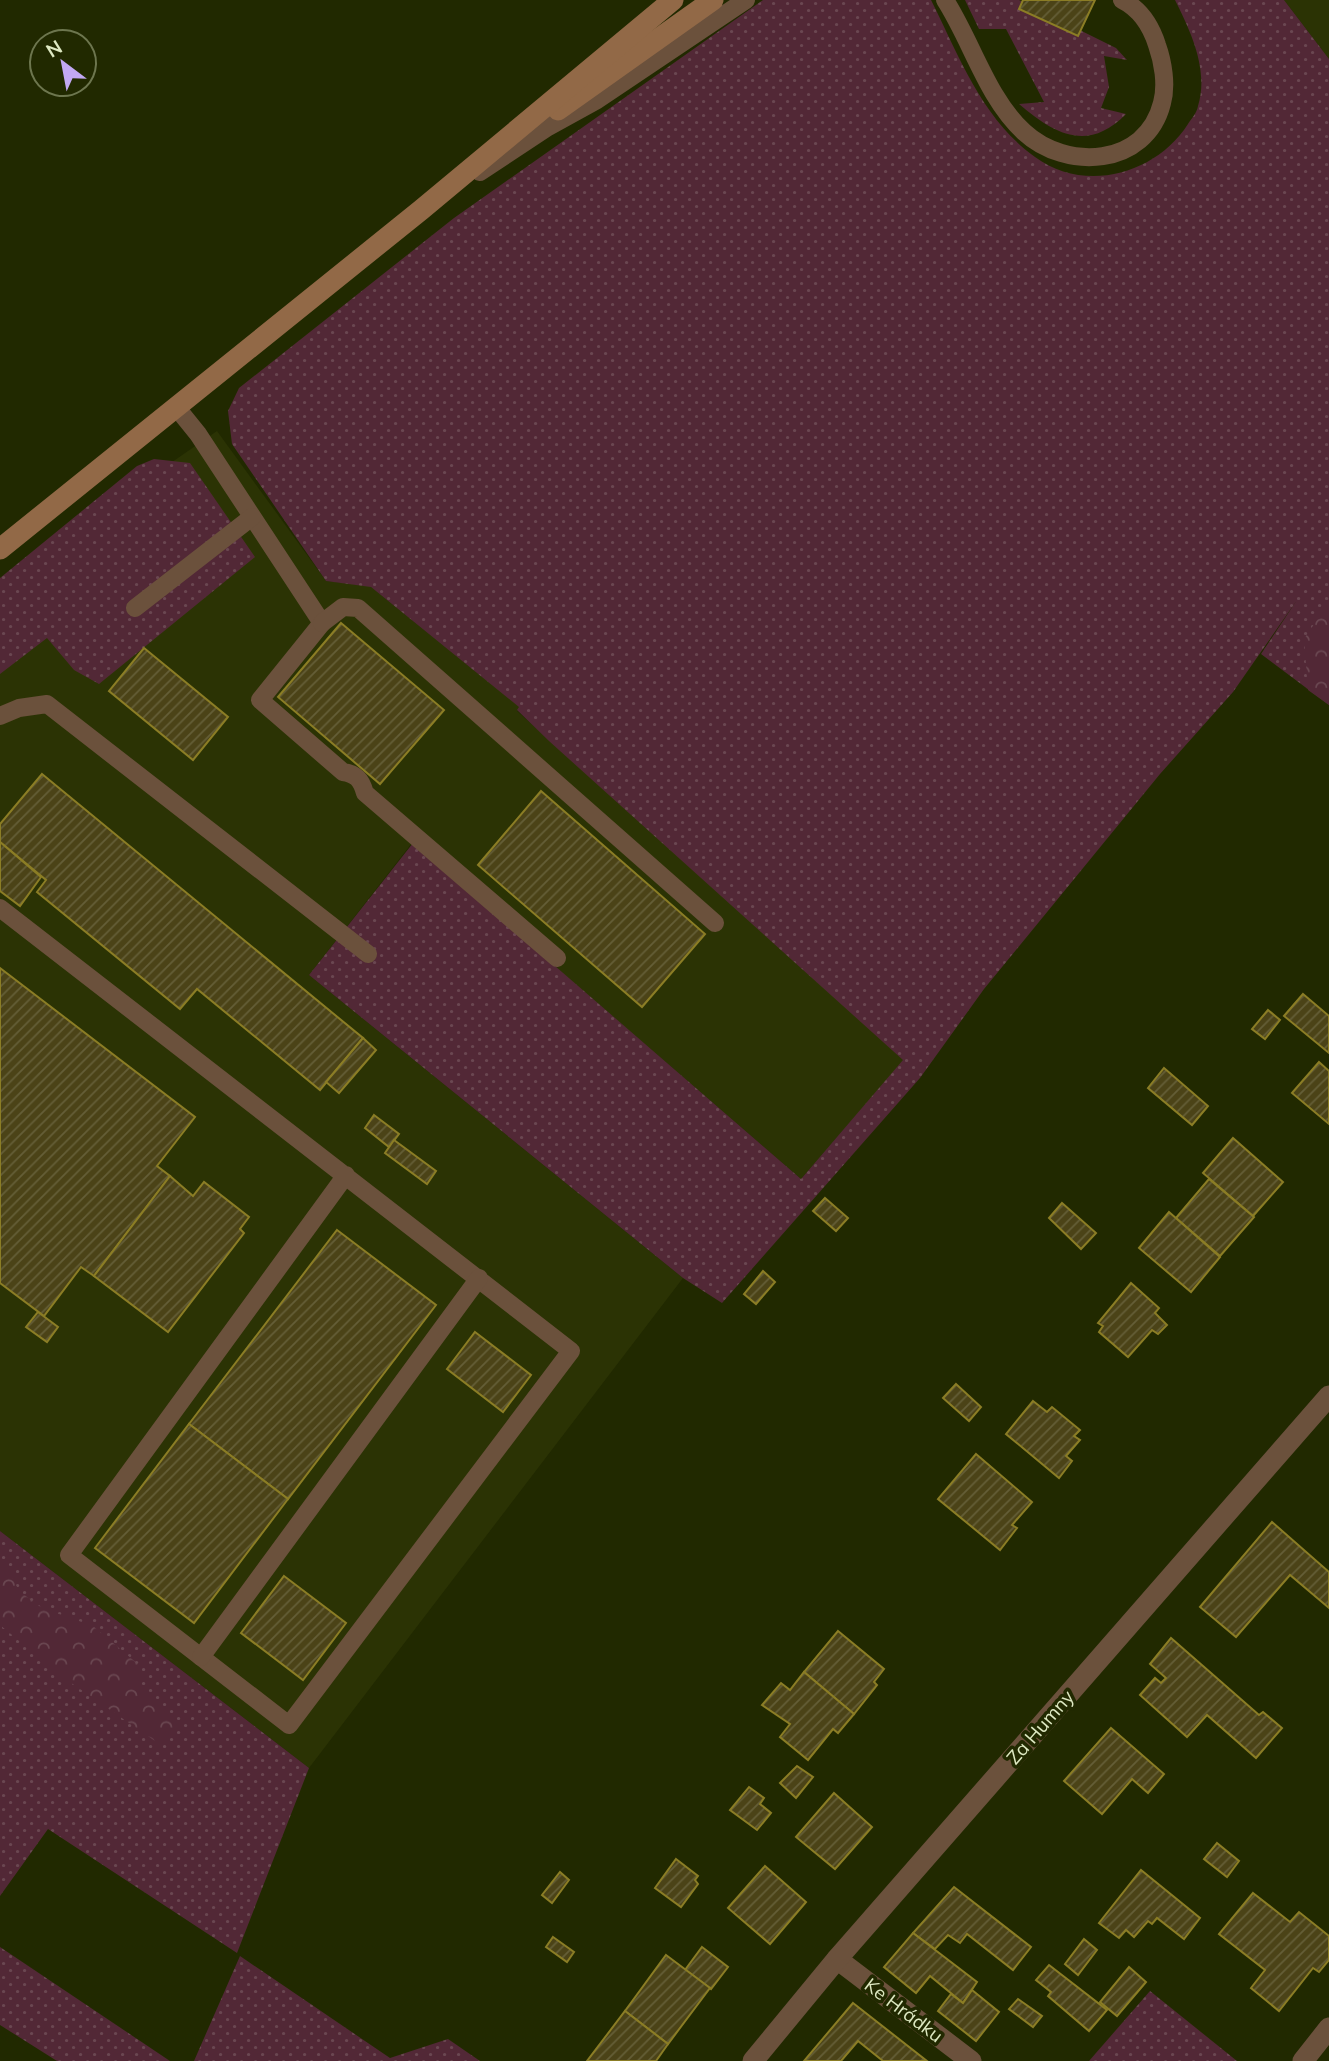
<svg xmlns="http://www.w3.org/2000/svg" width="1329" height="2061" font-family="Mulish,sans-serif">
  <defs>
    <pattern id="grass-dots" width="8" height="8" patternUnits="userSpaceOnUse" patternTransform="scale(1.75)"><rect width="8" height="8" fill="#522836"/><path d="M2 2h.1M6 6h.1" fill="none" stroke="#6a4751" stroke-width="1.8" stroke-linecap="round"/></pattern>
    <pattern id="forest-crowns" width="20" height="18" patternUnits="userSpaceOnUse" patternTransform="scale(1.75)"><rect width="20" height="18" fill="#522836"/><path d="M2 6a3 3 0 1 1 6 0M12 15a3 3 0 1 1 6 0" fill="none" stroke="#6a4751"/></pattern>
    <pattern id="building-hatch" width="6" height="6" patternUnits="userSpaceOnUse" patternTransform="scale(1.75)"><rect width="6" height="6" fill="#4b4317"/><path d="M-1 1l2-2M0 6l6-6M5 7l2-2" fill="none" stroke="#645e37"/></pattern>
  </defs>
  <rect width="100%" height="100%" fill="#212900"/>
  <!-- built -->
  <g fill="#2b3304">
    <path d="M1284,0H1329V59L1291,9Z"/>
    <path d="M217,431L326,581L370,586L520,707L517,711L904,1060L801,1179L412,843L309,975L683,1278L309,1768L0,1531V599L133,489Z"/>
  </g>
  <!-- grass -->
  <g fill="url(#grass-dots)">
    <path d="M763,0H931C959,56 982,119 1035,157C1085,194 1156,174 1188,124C1191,119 1197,113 1198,106C1209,70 1191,32 1175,0H1284L1329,59V705L1261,654L1297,600L1233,692L1160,774L984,989L920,1078L722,1303L683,1278L309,975L413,843L801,1179L903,1060L549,741L517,710L519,707L371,587L326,581L232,444L228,411L239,388L454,218Z"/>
    <path d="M965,0H1019L1116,48L1127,60L1104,56L1109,87L1101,108L1126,114C1088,153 1054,134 1019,104L1044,102L1006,29H979Z"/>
    <path d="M154,459L190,463L255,557L99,684L74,670L47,638L0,674V578L137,466Z"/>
    <path d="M0,1531L309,1768L237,1953L48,1829L0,1896Z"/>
    <path d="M0,1947L170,2061H57L0,2025Z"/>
    <path d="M240,1956L390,2058L448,2039L480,2061H194Z"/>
    <path d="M1150,1991L1237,2061H1089Z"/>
  </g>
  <!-- forest -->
  <g fill="url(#forest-crowns)">
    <path d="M1329,602V705L1308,690L1304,639Z"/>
    <path d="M0,1560L9,1571L19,1591L42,1608L93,1626L139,1665L142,1688L176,1725L158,1743L64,1678L0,1625Z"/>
  </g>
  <!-- building -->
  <g fill="url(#building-hatch)" stroke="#8b7d25" stroke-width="2">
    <path d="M1023,0H1095L1078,36L1019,9Z"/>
    <path d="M341,623L444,710L380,784L278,697Z"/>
    <path d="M144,648L228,717L193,760L109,691Z"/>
    <path d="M42,774L363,1038L320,1090L197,989L180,1009L37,892L46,880L0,842V824Z"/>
    <path d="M541,791L705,934L642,1007L478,865Z"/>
    <path d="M0,842L41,877L20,906L0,891Z"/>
    <path d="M0,968L195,1117L157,1166L170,1176L94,1276L81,1267L44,1316L0,1283Z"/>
    <path d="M1303,994L1329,1016V1053L1284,1016Z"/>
    <path d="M1268,1010L1280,1020L1265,1039L1252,1029Z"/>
    <path d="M363,1038L376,1050L339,1093L326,1082Z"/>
    <path d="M1319,1062L1329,1071V1124L1292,1093Z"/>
    <path d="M1164,1068L1208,1106L1192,1125L1148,1088Z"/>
    <path d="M374,1115L399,1134L389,1147L365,1128Z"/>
    <path d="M1233,1138L1283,1182L1253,1216L1203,1173Z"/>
    <path d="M394,1140L436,1171L427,1184L385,1153Z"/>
    <path d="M170,1176L193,1196L204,1182L249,1217L240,1229L244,1233L168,1332L94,1276Z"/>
    <path d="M1209,1179L1254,1217L1220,1256L1176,1218Z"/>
    <path d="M825,1198L848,1218L836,1231L813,1211Z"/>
    <path d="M1062,1203L1096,1233L1081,1249L1049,1218Z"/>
    <path d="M1169,1212L1220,1257L1191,1292L1139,1248Z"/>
    <path d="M337,1230L436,1305L288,1499L189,1424Z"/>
    <path d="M763,1271L775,1282L756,1304L744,1294Z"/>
    <path d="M1131,1283L1159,1308L1155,1313L1167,1325L1158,1334L1152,1330L1128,1357L1099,1332L1103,1326L1098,1323Z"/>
    <path d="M38,1312L58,1327L47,1342L26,1327Z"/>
    <path d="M475,1332L531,1375L503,1412L447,1369Z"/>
    <path d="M956,1384L981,1407L969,1421L943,1398Z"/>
    <path d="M1033,1401L1047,1412L1052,1407L1080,1430L1074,1436L1080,1440L1066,1456L1072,1461L1059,1478L1006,1434Z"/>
    <path d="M189,1424L288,1499L194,1623L95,1548Z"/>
    <path d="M976,1454L1032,1502L1012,1525L1017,1528L1000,1550L938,1499Z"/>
    <path d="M1272,1522L1329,1572V1608L1290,1575L1236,1637L1200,1607Z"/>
    <path d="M284,1576L346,1623L303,1680L241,1633Z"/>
    <path d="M838,1631L884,1669L874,1682L877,1685L854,1714L804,1672Z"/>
    <path d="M1171,1638L1259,1715L1263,1712L1282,1728L1256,1758L1207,1715L1187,1737L1140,1695L1155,1678L1161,1683L1166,1678L1150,1664Z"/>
    <path d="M804,1672L854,1714L838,1733L833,1729L808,1760L780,1737L790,1724L762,1705L781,1683L790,1690Z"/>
    <path d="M1111,1728L1164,1774L1148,1793L1132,1779L1102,1814L1064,1781Z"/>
    <path d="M797,1766L813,1777L796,1798L780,1783Z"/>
    <path d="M749,1787L764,1798L760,1804L771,1813L757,1830L730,1810Z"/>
    <path d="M834,1793L872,1827L835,1869L796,1837Z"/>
    <path d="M1217,1843L1239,1861L1227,1877L1204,1859Z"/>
    <path d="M676,1859L698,1876L695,1880L698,1884L681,1907L655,1888Z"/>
    <path d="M765,1866L806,1902L770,1944L728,1908Z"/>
    <path d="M1141,1870L1200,1918L1184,1939L1157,1918L1152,1924L1148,1921L1134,1937L1126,1930L1119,1938L1099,1923Z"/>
    <path d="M560,1872L569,1880L552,1903L542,1895Z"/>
    <path d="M954,1887L1031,1947L1013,1970L967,1934L960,1943L948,1935L935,1949L913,1933Z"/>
    <path d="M1253,1893L1290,1922L1299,1912L1329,1936V1960L1319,1972L1313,1968L1279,2011L1251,1988L1265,1970L1219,1934Z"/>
    <path d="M913,1933L977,1982L963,2003L930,1976L916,1993L884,1967Z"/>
    <path d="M553,1937L574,1952L567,1962L546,1947Z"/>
    <path d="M1084,1939L1097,1950L1078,1975L1065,1964Z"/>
    <path d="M702,1947L728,1967L711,1989L685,1970Z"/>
    <path d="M666,1955L710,1988L668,2044L625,2011Z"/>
    <path d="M1049,1965L1107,2010L1089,2031L1048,1996L1051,1992L1036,1980Z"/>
    <path d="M1129,1967L1146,1982L1117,2016L1100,2002Z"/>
    <path d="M972,1990L999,2012L976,2041L938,2011L951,1994L963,2003Z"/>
    <path d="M1018,1999L1042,2016L1033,2027L1009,2009Z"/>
    <path d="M853,2003L927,2061H883L858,2041L841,2061H804Z"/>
    <path d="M625,2011L668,2044L656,2061H587Z"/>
  </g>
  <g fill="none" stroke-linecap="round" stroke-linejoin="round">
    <!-- service -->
    <g stroke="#6b513c" stroke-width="18">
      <path d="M945,0C972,42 987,98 1024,132C1066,171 1146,167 1162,103C1167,85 1163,62 1157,45C1151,26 1140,9 1122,0"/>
      <path d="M480,172L548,127L597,100L746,0"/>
      <path d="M177,408L198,434L322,623L260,700L343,772C356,774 361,779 365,793L557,958"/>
      <path d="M135,608L252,517"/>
      <path d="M322,623L343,607L358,608L715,923"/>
      <path d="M0,716L19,708L47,704L368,954"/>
      <path d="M0,908L571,1351L289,1725L69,1555L346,1175"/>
      <path d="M201,1657L479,1278"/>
    </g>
    <!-- minor -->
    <g stroke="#6b513c" stroke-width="21">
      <path d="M837,1959L971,2061"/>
      <path d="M753,2061L837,1959L1329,1396"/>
      <path d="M1303,2061L1329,2028"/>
    </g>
    <!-- secondary -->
    <g stroke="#926947" stroke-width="21">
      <path d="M558,110L713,0"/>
      <path d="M0,549L421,210L673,0"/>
    </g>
  </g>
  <g text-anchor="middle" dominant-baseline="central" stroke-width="7" stroke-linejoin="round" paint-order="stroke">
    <!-- street labels -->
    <g font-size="19" fill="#dee9c2" stroke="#212900">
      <text transform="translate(1040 1727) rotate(-49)">Za Humny</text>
      <text transform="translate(904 2010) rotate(37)">Ke Hrádku</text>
    </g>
  </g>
  <!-- north arrow -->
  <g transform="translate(63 63) rotate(328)"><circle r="33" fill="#212900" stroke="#6d764e" stroke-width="2"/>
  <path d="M0-5L12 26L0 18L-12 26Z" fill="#c2a8f3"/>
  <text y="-10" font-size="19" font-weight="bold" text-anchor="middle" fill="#dee9c2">N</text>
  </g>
</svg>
